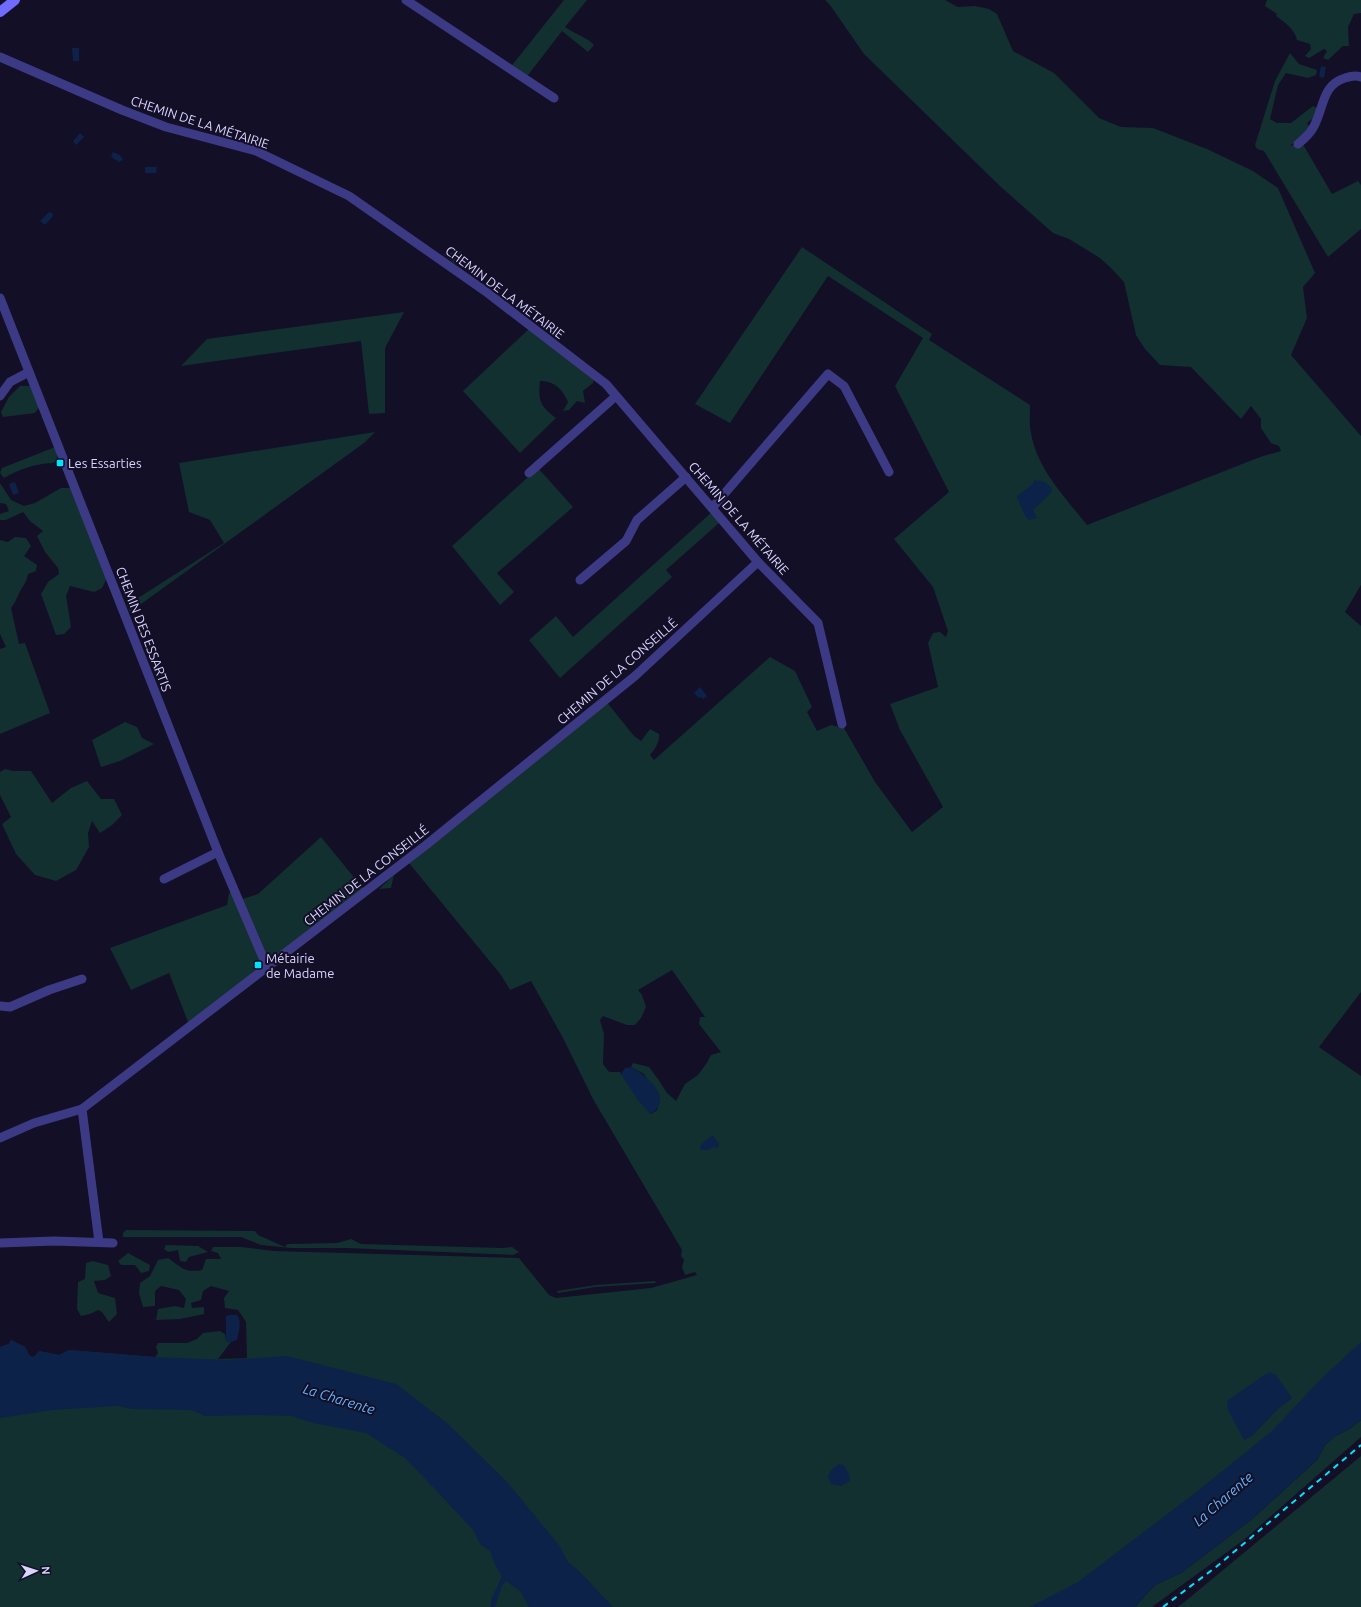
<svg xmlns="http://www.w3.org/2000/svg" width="1361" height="1607" font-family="Ubuntu,sans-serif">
  <rect width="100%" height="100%" fill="#130f26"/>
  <!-- green -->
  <g fill="#12302f" fill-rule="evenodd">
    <path d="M564,0H587L565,27C575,34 587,37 594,45L588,52L562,31L525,79L509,69Z"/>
    <path d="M825,0H945L958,7L975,6L989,9L997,14L1013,51L1054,73L1099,118L1121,127L1153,128L1207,149L1253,171L1278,188L1315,273L1303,287L1307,318L1291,355L1361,436V585L1345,612L1361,626V992L1319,1047L1361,1076V1382L1095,1607H0V1347L9,1344L11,1340L25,1347L30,1356L34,1357L39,1351L59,1355L69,1350L155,1357L158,1353L156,1347L158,1343H187L197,1339L203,1333L220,1331L225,1334L226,1341L231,1342L218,1359L247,1358L246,1322L238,1310L225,1308L224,1298L229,1291L211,1286L203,1291L201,1300L191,1303L192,1308L204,1307V1314L180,1319L156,1320L158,1309L175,1306L184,1308L186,1299L179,1290L161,1286L155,1291V1306L143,1307L139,1293L140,1283L150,1276L158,1260L168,1258C182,1268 185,1273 202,1270L206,1259H221L218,1253L211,1251L213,1247H241L274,1251L519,1258L549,1295L556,1298L651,1288L697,1275L695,1272L685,1275L682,1267L684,1260L681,1256L682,1250L593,1099L562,1036L531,981L510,990L501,975L409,863L605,700L634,736L641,741L650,729L659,734C660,742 655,749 650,755L654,760L770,657L795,671L812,707L807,712L817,731L831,725L844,728L875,782L912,832L943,807L900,730L890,704L938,687L928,643L933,633L940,632L946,637L948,631L933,587L894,539L949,492L895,386L923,338L828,276L730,423L695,404L802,247L932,334L929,340L1030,405C1030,414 1029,424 1031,433C1037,469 1065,497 1087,525L1260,457L1281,451L1279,446L1271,443L1261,428V419L1251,406L1241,419L1191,367L1160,365L1145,349L1136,335L1124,282L1112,269L1100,258L1069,239L1053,233L1001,187L864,54L830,5ZM672,970L705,1017H700L699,1024L721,1052L711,1055L706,1064L698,1075L685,1084L676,1101L667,1093L658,1079L649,1067L633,1063L631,1067L644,1074L660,1100L657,1110L651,1114L620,1072H609L603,1064L604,1034L600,1020L603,1016L627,1025H635L641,1018L646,1007L642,995L638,990Z"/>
    <path d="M1267,0H1361V13L1354,14L1348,27L1349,46H1343L1328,60L1323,58L1327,51L1324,49L1309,58L1305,56L1311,49L1310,44L1297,40C1294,28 1285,23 1276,16L1277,14L1265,6Z"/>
    <path d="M1290,53L1299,64L1317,70L1316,75L1308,78L1286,73L1278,85L1270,119L1277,123H1291L1313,106L1319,109L1315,117L1307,123L1309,126L1299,140L1289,146L1297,144L1301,141L1332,194L1358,181L1361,185V229L1328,257L1264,151L1257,149L1255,145L1275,81Z"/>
    <path d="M462,251L455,264L443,254Z"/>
    <path d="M404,312L385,348V413L369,414L361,341L181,366L207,339Z"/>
    <path d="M531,327L595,376L593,383L583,391L585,403L577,401L569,410L563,411L568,402C563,390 554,380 540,381C538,401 540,406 556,418L520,453L463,391Z"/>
    <path d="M20,386H35L40,406L35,413L3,417L1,412L9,397Z"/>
    <path d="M375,432L364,443L130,612L127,605L224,543L210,520L189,512L179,463Z"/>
    <path d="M55,447L57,453V460L53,463C34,464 20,469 4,478L0,473L2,468Z"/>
    <path d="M538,468L573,507L497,573L514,592L500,605L452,546Z"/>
    <path d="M0,483L11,500L24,506L35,503L61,488H71L93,536L102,544L111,570L102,588L94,592L70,586L66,596L71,627L64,634L56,635L41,594L48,582L59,574L58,568L45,552L37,536L43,531L30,521L23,512L6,520H0V514L9,511L6,504L0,503Z"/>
    <path d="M712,512L720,522L666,570L672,577L560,678L529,640L556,616L573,637Z"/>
    <path d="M15,537L26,538L31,546L24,556L37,565L36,571L28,574C27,580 25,583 22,588C17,596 17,600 11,608L19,644L25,643L50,713L0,734V649L6,647L0,634V540L8,542Z"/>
    <path d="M125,722L137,727L142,738L154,744L120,761L101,767L92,740Z"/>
    <path d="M5,769L13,771H31L52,803L71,788L87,781L101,799H114L122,815L112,825L100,833L92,821L88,833L89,847L76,870L56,881L35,875L16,854L2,824L11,817L0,795V772Z"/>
    <path d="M321,837L366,892L190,1027L169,973L131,990L110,948L227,905L229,893L234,890L239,900L258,894Z"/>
    <path d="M394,875L391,888L379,889Z"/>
    <path d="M126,1230L255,1231L258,1235L285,1247L287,1244L337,1243L351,1239L361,1244L502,1248L512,1247L519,1252L513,1255L346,1248H291L261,1245L241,1237H123V1233Z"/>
    <path d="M166,1245L198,1246L208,1252L189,1257L186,1262L180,1261L178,1250L168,1252L164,1249Z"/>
    <path d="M128,1253L150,1265L149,1271L141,1273L135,1265H121L118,1261Z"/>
    <path d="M93,1261L108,1265L111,1276L105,1280L94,1281L98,1293L115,1298L117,1314L109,1322L102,1312L98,1310L90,1314L81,1316L77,1309L78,1282L85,1279L86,1263Z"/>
    <path d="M655,1281L656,1283L595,1287L558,1293L557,1291L596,1285Z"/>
    <path d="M1361,1420V1437L1245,1539L1152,1607H1135L1155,1585L1181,1573L1251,1520L1317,1460L1326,1444L1334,1437L1351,1428Z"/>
    <path d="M1361,1456V1607H1177L1182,1604Z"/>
  </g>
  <!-- water -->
  <g fill="#0c2248">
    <path d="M72,48H79V61H73Z"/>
    <path d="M1321,66L1326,67L1324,78L1319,77Z"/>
    <path d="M80,133L84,137L76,145L73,141Z"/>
    <path d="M113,152L120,155L123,160L119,162L111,157Z"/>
    <path d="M145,167H157L156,173H145Z"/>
    <path d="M49,212L52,213L53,216L45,225L40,221Z"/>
    <path d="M1034,480L1045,482L1052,488L1051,493L1033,510L1037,518L1029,520L1025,516L1017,497L1018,495L1032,485Z"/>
    <path d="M15,482L19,493L13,495L9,484Z"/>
    <path d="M700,687L707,696L703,699L701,697L699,698L694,693Z"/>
    <path d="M631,1067C646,1075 676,1099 650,1114L637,1099L621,1074L625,1068Z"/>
    <path d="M712,1135L719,1143L718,1148L714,1147L708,1150H701L700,1147C703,1141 708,1141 712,1135Z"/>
    <path d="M230,1315H237C242,1322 239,1331 237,1340L231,1342L226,1341V1316Z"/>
    <path d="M11,1340L25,1347L30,1356L34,1357L39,1351L59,1355L69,1350L155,1357L227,1360L287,1356L396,1384L447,1423L507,1482L559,1545L568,1562L579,1571L613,1607H529L520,1591L506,1581L502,1586L495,1607H491V1600L502,1576L495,1565L490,1551L481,1545L473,1530L434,1488L405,1458L366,1433L313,1423L291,1416L260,1415L205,1416L191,1410L132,1409L117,1406L53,1410L0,1418V1347L9,1344Z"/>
    <path d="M1361,1342V1420L1351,1428L1334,1437L1326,1444L1317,1460L1251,1520L1181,1573L1155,1585L1135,1607H1030L1078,1582L1195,1493L1272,1431L1321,1379Z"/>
    <path d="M1270,1372L1276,1375L1292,1398L1276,1411L1251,1437L1244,1440L1228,1410L1227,1401L1264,1375Z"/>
    <path d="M839,1464L844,1465L849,1474L850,1481L841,1486L831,1484L828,1477L831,1470Z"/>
  </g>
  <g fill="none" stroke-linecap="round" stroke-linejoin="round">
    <!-- street -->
    <g stroke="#3d3a85" stroke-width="9">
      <path d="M406,0L554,98"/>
      <path d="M0,57L122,110L166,127L256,151L349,196L485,291L606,384L758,562L818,623L842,724"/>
      <path d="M1298,144C1304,139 1309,135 1313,128C1324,110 1321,85 1345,78C1351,76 1356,75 1361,77"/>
      <path d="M0,298L218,852L267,967"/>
      <path d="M0,396L10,382L29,372"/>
      <path d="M529,473L616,396"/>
      <path d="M712,508L828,374L844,386L889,472"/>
      <path d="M580,580L626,541L637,520L686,477"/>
      <path d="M164,879L218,852"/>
      <path d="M0,1006L10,1007L49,990L82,979"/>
      <path d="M82,1109L99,1242"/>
      <path d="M0,1138L34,1123L82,1109L426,845L635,676L758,562"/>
      <path d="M0,1243L54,1241L113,1243"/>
    </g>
    <!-- secondary -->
    <path stroke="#6f6bff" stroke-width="10" d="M0,12L15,0"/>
    <!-- rail -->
    <path stroke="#00e5ff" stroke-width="2" stroke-dasharray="6 5" stroke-linecap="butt" d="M1163,1607L1216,1567L1361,1445"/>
  </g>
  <!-- markers -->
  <g fill="#00e5ff" stroke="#130f26" stroke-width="1.5">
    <rect x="56" y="459" width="8" height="8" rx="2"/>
    <rect x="254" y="961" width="8" height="8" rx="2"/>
  </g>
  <g text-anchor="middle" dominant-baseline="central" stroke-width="4" stroke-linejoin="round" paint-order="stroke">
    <!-- street labels -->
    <g font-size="13" fill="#d9d4ff" stroke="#130f26">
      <text transform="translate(200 122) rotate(18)">CHEMIN DE LA MÉTAIRIE</text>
      <text transform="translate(505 292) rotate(37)">CHEMIN DE LA MÉTAIRIE</text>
      <text transform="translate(739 518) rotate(49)">CHEMIN DE LA MÉTAIRIE</text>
      <text transform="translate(144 629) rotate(69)">CHEMIN DES ESSARTIS</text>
      <text transform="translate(617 671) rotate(-41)">CHEMIN DE LA CONSEILLÉ</text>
      <text transform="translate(366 875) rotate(-38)">CHEMIN DE LA CONSEILLÉ</text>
    </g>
    <!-- poi labels -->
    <g font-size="13" fill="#d9d4ff" stroke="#130f26" text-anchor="start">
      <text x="68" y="463">Les Essarties</text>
      <text x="266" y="958">Métairie<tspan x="266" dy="15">de Madame</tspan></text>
    </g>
    <!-- water labels -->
    <g font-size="14" font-style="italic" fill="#62b6ff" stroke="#130f26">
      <text transform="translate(339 1399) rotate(17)">La Charente</text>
      <text transform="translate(1223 1499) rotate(-41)">La Charente</text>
    </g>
  </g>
  <!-- north arrow -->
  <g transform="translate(36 1571) rotate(87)" stroke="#130f26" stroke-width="3" paint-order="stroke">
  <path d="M0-3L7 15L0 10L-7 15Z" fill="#d9d4ff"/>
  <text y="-6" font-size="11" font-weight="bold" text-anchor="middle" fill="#d9d4ff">N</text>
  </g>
</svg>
